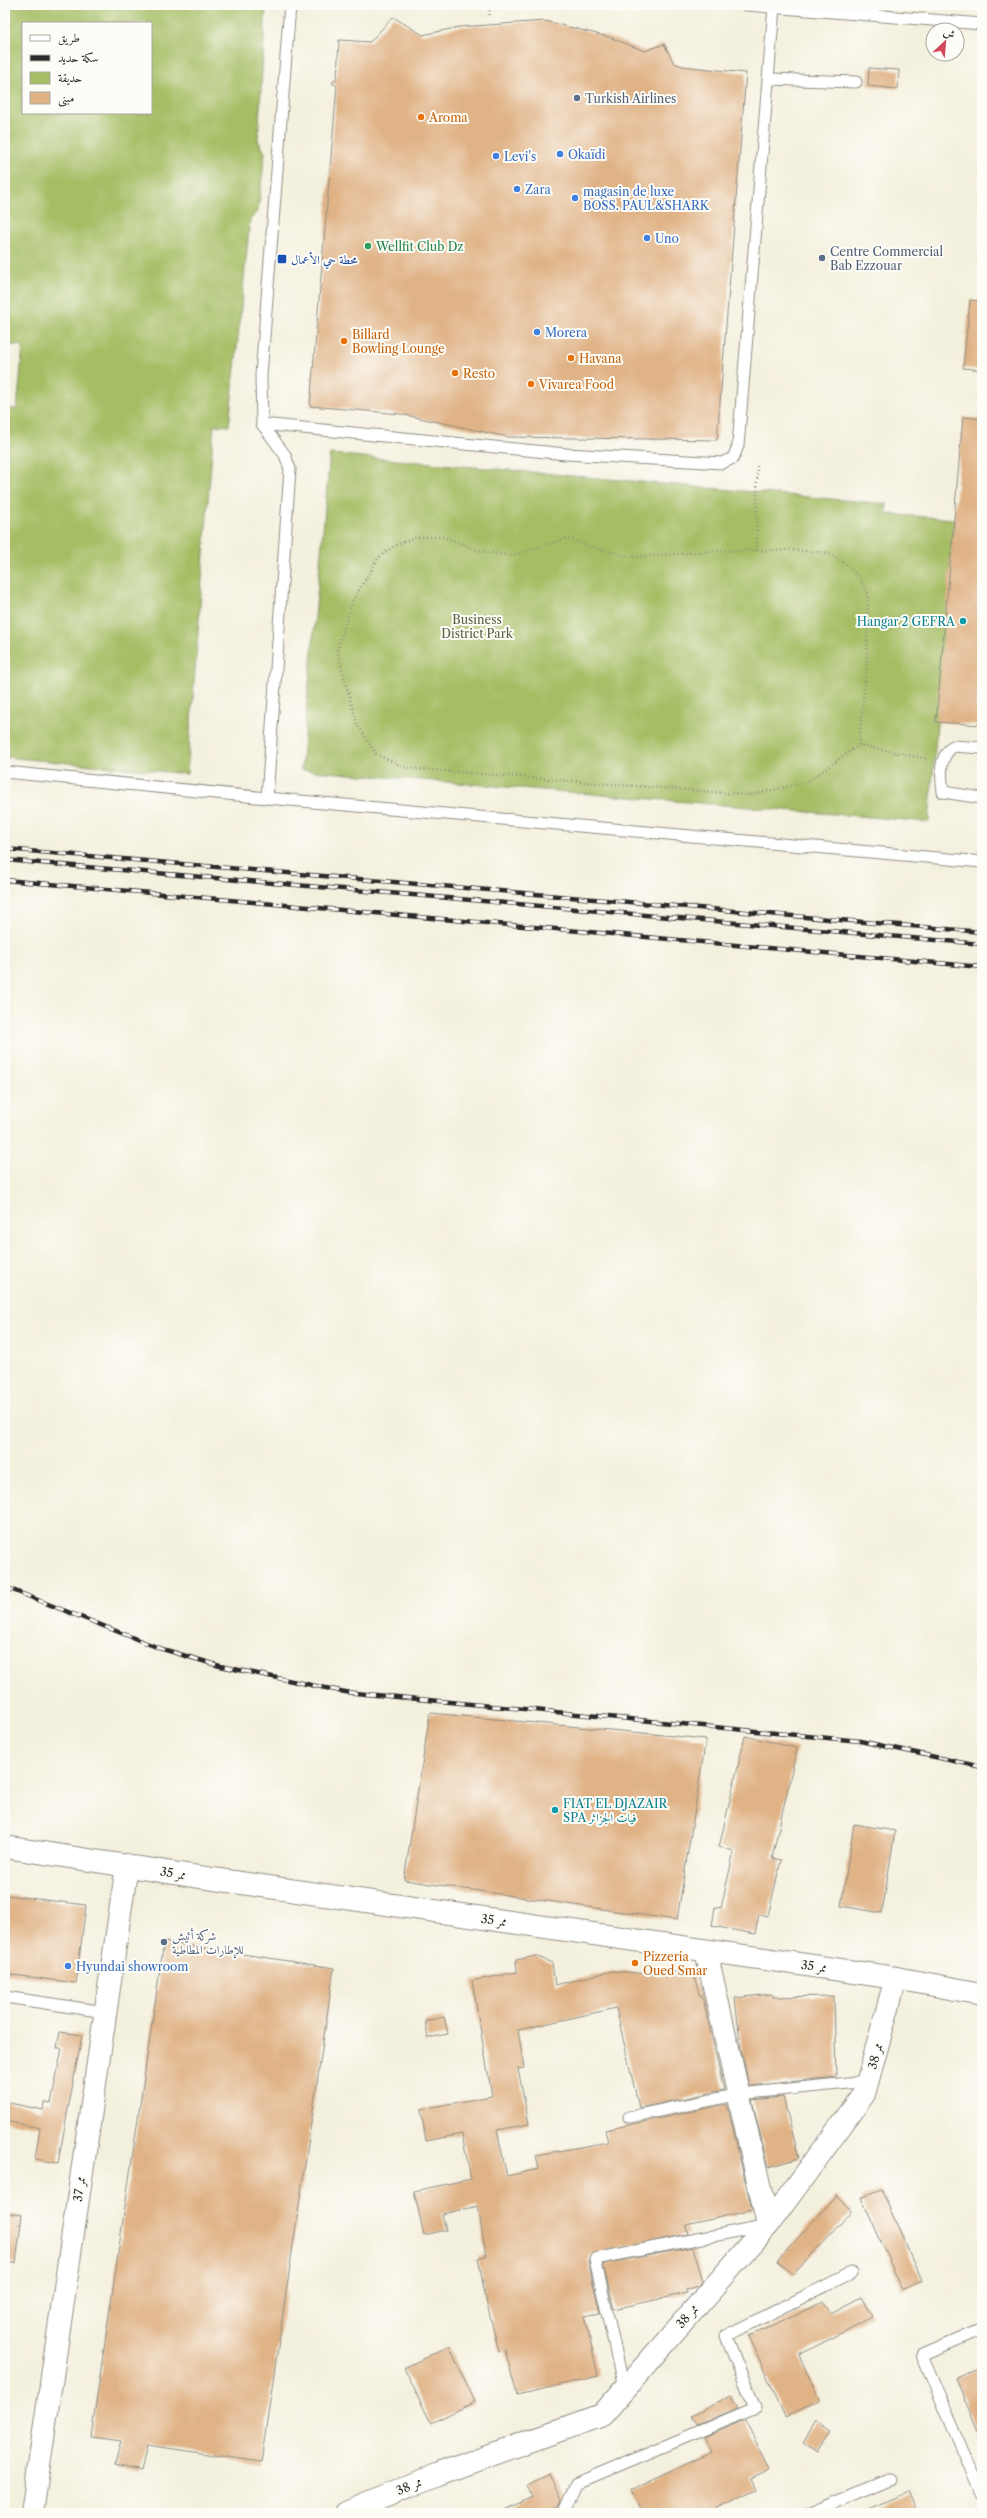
<svg xmlns="http://www.w3.org/2000/svg" width="987" height="2518" font-family="'Libre Caslon Text',Amiri,serif">
  <rect width="100%" height="100%" fill="#fdfcf7"/>
  <filter id="ink" filterUnits="userSpaceOnUse"><feTurbulence type="fractalNoise" baseFrequency=".025" numOctaves="2"/><feDisplacementMap in="SourceGraphic" scale="8" xChannelSelector="R" yChannelSelector="G"/><feConvolveMatrix kernelMatrix="1 2 1 2 8 2 1 2 1" color-interpolation-filters="sRGB"/></filter>
  <filter id="wash" filterUnits="userSpaceOnUse"><feTurbulence type="fractalNoise" baseFrequency=".012" numOctaves="4" result="noise"/><feDisplacementMap in="SourceGraphic" scale="16" xChannelSelector="R" yChannelSelector="G"/><feGaussianBlur stdDeviation="0.9" result="paint"/><feColorMatrix in="noise" values="0 0 0 0 0 0 0 0 0 0 0 0 0 0 0 0 0 1.4 0 .05"/><feComposite in="paint" operator="in"/></filter>
  <g filter="url(#wash)">
    <rect width="100%" height="100%" fill="#f4f0de"/>
    <!-- green -->
    <g fill="#a5bd63" stroke="#687447" fill-rule="evenodd">
      <path d="M5,5H266L258,140L265,153L258,210L250,220L229,426L214,425L187,774L5,757V409H17L23,346L5,344ZM23,23H151V113H23Z"/>
      <path d="M330,454L887,504L886,514L954,519L929,822L301,770Z"/>
    </g>
    <g id="blocks">
      <!-- building -->
      <g fill="#e0b386">
        <path d="M393,17L423,35L459,27L545,21L609,37L645,51L664,44L674,63L682,66L746,73L717,440L508,437L401,414L310,406L337,86L332,83L337,77L339,40L370,42Z"/>
        <path d="M869,68L899,70L898,89L868,86Z"/>
        <path d="M970,300L982,301V370L963,368Z"/>
        <path d="M963,417L982,419V725L936,722Z"/>
        <path d="M430,1713L706,1739L677,1920L404,1880Z"/>
        <path d="M745,1736L797,1748L772,1858L781,1860L768,1916L759,1914L755,1934L712,1926L715,1907L721,1908L734,1851L719,1847Z"/>
        <path d="M854,1824L895,1831L882,1913L841,1906Z"/>
        <path d="M5,1895L86,1905L76,1983L5,1974Z"/>
        <path d="M164,1942L334,1968L261,2462L147,2445L141,2471L115,2465L121,2441L91,2437Z"/>
        <path d="M536,1956L552,1963L555,1985L612,1971L663,1975L662,1971L693,1973L700,1996L702,1995L724,2090L639,2108L616,2008L518,2030L524,2068L518,2069L529,2124L497,2130L507,2176L539,2169L536,2155L608,2142L605,2130L727,2104L752,2210L686,2225L688,2234L591,2254L588,2261L600,2313L585,2316L598,2376L517,2395L505,2350L499,2351L487,2305L478,2258L486,2256L478,2206L442,2214L446,2230L424,2235L414,2191L471,2179L462,2134L426,2141L421,2109L492,2096L472,1981L517,1972L516,1960Z"/>
        <path d="M772,1994L773,1997L834,1996L836,2077L749,2086L741,2049L735,1998Z"/>
        <path d="M444,2017L448,2034L428,2038L425,2021Z"/>
        <path d="M60,2032L82,2035L58,2163L35,2159L40,2128L5,2121V2102L43,2110L44,2102L51,2103L62,2048H57Z"/>
        <path d="M783,2097L799,2158L768,2167L752,2100Z"/>
        <path d="M881,2189L922,2281L902,2290L861,2197Z"/>
        <path d="M836,2196L852,2211L793,2275L777,2261Z"/>
        <path d="M5,2213L22,2215L16,2263H5Z"/>
        <path d="M693,2247L703,2281L698,2286L686,2290L687,2293L614,2309L603,2264Z"/>
        <path d="M861,2297L872,2317L799,2355L820,2401L785,2417L749,2336L823,2302L831,2313Z"/>
        <path d="M449,2346L475,2402L431,2423L404,2368Z"/>
        <path d="M982,2367V2441L955,2378Z"/>
        <path d="M731,2395L738,2408L697,2425L692,2416Z"/>
        <path d="M745,2420L770,2470L751,2479L756,2490L708,2513H642L631,2490L712,2452L704,2437Z"/>
        <path d="M816,2422L831,2432L817,2452L803,2443Z"/>
        <path d="M550,2475L562,2500L559,2506L545,2513H498L532,2497L527,2486Z"/>
        <path d="M909,2492L918,2513H861Z"/>
      </g>
    </g>
  </g>
  <g filter="url(#ink)">
    <use href="#blocks" fill-opacity="0" stroke="#908e84" stroke-width="1"/>
    <g fill="none" stroke-linecap="round" stroke-linejoin="round">
      <!-- lane casing -->
      <g stroke="#908e84" stroke-width="13">
        <g id="lane">
          <path d="M746,5L982,24"/>
          <path d="M769,79L856,82"/>
          <path d="M262,424L566,454L722,463L733,458L738,446L774,7"/>
          <path d="M982,748L953,746C938,759 941,773 943,792L982,798"/>
          <path d="M5,772L267,798L982,862"/>
          <path d="M267,798L290,469L285,455L262,424L261,375L290,5"/>
          <path d="M5,1997L105,2012"/>
          <path d="M629,2117L740,2094L869,2081"/>
          <path d="M982,2329L922,2355L982,2495"/>
          <path d="M624,2388L595,2259L763,2226"/>
          <path d="M564,2513L577,2483L755,2408L726,2336L851,2273"/>
          <path d="M809,2513L891,2479"/>
        </g>
      </g>
      <!-- street casing -->
      <g stroke="#908e84" stroke-width="24">
        <g id="street">
          <path d="M5,1847L186,1875L896,1978L982,1994"/>
          <path d="M706,1951L768,2225"/>
          <path d="M32,2513L127,1865"/>
          <path d="M346,2513L438,2474L602,2415L768,2225L864,2094L896,1978"/>
        </g>
      </g>
      <!-- path -->
      <g stroke="#908e84" stroke-width="2.5" stroke-dasharray="1 3" stroke-linecap="butt">
        <path d="M489,15L490,5"/>
        <path d="M757,551V466"/>
        <path d="M859,745L867,658L868,593L857,575L842,561L828,553L792,550L715,551L632,557L587,546L568,538L511,556L481,551L444,537H416L394,546L379,557L352,602L337,650L357,724L376,754L406,768L751,795L807,782L859,745L928,759"/>
      </g>
      <!-- lane -->
      <use href="#lane" stroke="#fff" stroke-width="11"/>
      <!-- street -->
      <use href="#street" stroke="#fff" stroke-width="22"/>
      <!-- rail casing -->
      <g stroke="#2b2b2b" stroke-width="4.5">
        <g id="rail">
          <path d="M5,849L982,932"/>
          <path d="M5,860L982,944"/>
          <path d="M5,880L982,967"/>
          <path d="M5,1587L159,1648L220,1666L345,1692L860,1741L982,1767"/>
        </g>
      </g>
      <!-- rail -->
      <use href="#rail" stroke="#fdfcf7" stroke-width="3" stroke-dasharray="9" stroke-linecap="butt"/>
    </g>
  </g>
  <!-- markers -->
  <g fill="#5c6f8a" stroke="#fdfcf7" stroke-width="1.5">
    <circle cx="577" cy="98" r="4"/>
    <circle cx="822" cy="258" r="4"/>
    <circle cx="164" cy="1942" r="4"/>
  </g>
  <g fill="#e8710a" stroke="#fdfcf7" stroke-width="1.5">
    <circle cx="421" cy="117" r="4"/>
    <circle cx="344" cy="341" r="4"/>
    <circle cx="571" cy="358" r="4"/>
    <circle cx="455" cy="373" r="4"/>
    <circle cx="531" cy="384" r="4"/>
    <circle cx="635" cy="1963" r="4"/>
  </g>
  <g fill="#3f7fe0" stroke="#fdfcf7" stroke-width="1.5">
    <circle cx="560" cy="154" r="4"/>
    <circle cx="496" cy="156" r="4"/>
    <circle cx="517" cy="189" r="4"/>
    <circle cx="575" cy="198" r="4"/>
    <circle cx="647" cy="238" r="4"/>
    <circle cx="537" cy="332" r="4"/>
    <circle cx="68" cy="1966" r="4"/>
  </g>
  <circle fill="#2e9e5b" stroke="#fdfcf7" stroke-width="1.5" cx="368" cy="246" r="4"/>
  <rect fill="#1a4fb4" stroke="#fdfcf7" stroke-width="1.5" x="277" y="254" width="10" height="10" rx="2"/>
  <g fill="#0f9aa8" stroke="#fdfcf7" stroke-width="1.5">
    <circle cx="963" cy="621" r="4"/>
    <circle cx="555" cy="1810" r="4"/>
  </g>
  <g text-anchor="middle" dominant-baseline="central" stroke-width="4" stroke-linejoin="round" paint-order="stroke">
    <!-- service labels -->
    <g font-size="12" fill="#4e5e75" stroke="#fdfcf7" text-anchor="start">
      <text x="585" y="98">Turkish Airlines</text>
      <text x="830" y="251">Centre Commercial<tspan x="830" dy="14">Bab Ezzouar</tspan></text>
      <text x="172" y="1935">شركة أئيش<tspan x="172" dy="14">للإطارات المطاطية</tspan></text>
    </g>
    <!-- food labels -->
    <g font-size="12" fill="#c56008" stroke="#fdfcf7" text-anchor="start">
      <text x="429" y="117">Aroma</text>
      <text x="352" y="334">Billard<tspan x="352" dy="14">Bowling Lounge</tspan></text>
      <text x="579" y="358">Havana</text>
      <text x="463" y="373">Resto</text>
      <text x="539" y="384">Vivarea Food</text>
      <text x="643" y="1956">Pizzeria<tspan x="643" dy="14">Oued Smar</tspan></text>
    </g>
    <!-- shop labels -->
    <g font-size="12" fill="#366cbe" stroke="#fdfcf7" text-anchor="start">
      <text x="568" y="154">Okaïdi</text>
      <text x="504" y="156">Levi's</text>
      <text x="525" y="189">Zara</text>
      <text x="583" y="191">magasin de luxe<tspan x="583" dy="14">BOSS. PAUL&amp;SHARK</tspan></text>
      <text x="655" y="238">Uno</text>
      <text x="545" y="332">Morera</text>
      <text x="76" y="1966">Hyundai showroom</text>
    </g>
    <!-- leisure labels -->
    <g font-size="12" fill="#27864d" stroke="#fdfcf7" text-anchor="start">
      <text x="376" y="246">Wellfit Club Dz</text>
    </g>
    <!-- transit labels -->
    <g font-size="12" fill="#164399" stroke="#fdfcf7" text-anchor="start">
      <text x="291" y="259">محطة حي الأعمال</text>
    </g>
    <!-- park labels -->
    <g font-size="12" fill="#565e3f" stroke="#fdfcf7">
      <text x="477" y="619">Business<tspan x="477" dy="14">District Park</tspan></text>
    </g>
    <!-- culture labels -->
    <g font-size="12" fill="#0d838f" stroke="#fdfcf7" text-anchor="end">
      <text x="955" y="621">Hangar 2 GEFRA</text>
      <text x="563" y="1803" text-anchor="start">FIAT EL DJAZAIR<tspan x="563" dy="14">SPA فيات الجزائر</tspan></text>
    </g>
    <!-- street labels -->
    <g font-size="12" fill="#2b2b2b" stroke="#fdfcf7">
      <text transform="translate(173 1873) rotate(10)">ممر 35</text>
      <text transform="translate(494 1920) rotate(8)">ممر 35</text>
      <text transform="translate(814 1966) rotate(8)">ممر 35</text>
      <text transform="translate(875 2056) rotate(-75)">ممر 38</text>
      <text transform="translate(79 2189) rotate(-82)">ممر 37</text>
      <text transform="translate(687 2316) rotate(-49)">ممر 38</text>
      <text transform="translate(409 2486) rotate(-23)">ممر 38</text>
    </g>
  </g>
  <!-- margin -->
  <rect width="987" height="2518" fill="none" stroke="#fdfcf7" stroke-width="20"/>
  <!-- legend -->
  <rect x="22" y="22" width="130" height="92" fill="#fdfcf7" stroke="#a9a8a5"/>
  <rect x="30" y="35" width="20" height="6" fill="#ffffff" stroke="#a9a8a5"/>
  <text x="58" y="42" font-size="12" fill="#2b2b2b">طريق</text>
  <rect x="30" y="55" width="20" height="6" fill="#2b2b2b" stroke="#a9a8a5"/>
  <text x="58" y="62" font-size="12" fill="#2b2b2b">سكة حديد</text>
  <rect x="30" y="72" width="20" height="12" fill="#a5bd63" stroke="#a9a8a5"/>
  <text x="58" y="82" font-size="12" fill="#2b2b2b">حديقة</text>
  <rect x="30" y="92" width="20" height="12" fill="#e0b386" stroke="#a9a8a5"/>
  <text x="58" y="102" font-size="12" fill="#2b2b2b">مبنى</text>
  <!-- north arrow -->
  <g transform="translate(945 42) rotate(26)"><circle r="19" fill="#fdfcf7" stroke="#a9a8a5"/>
  <path d="M0-3L7 15L0 10L-7 15Z" fill="#d1495b"/>
  <text y="-6" font-size="11" font-weight="bold" text-anchor="middle" fill="#2b2b2b">ش</text>
  </g>
</svg>
